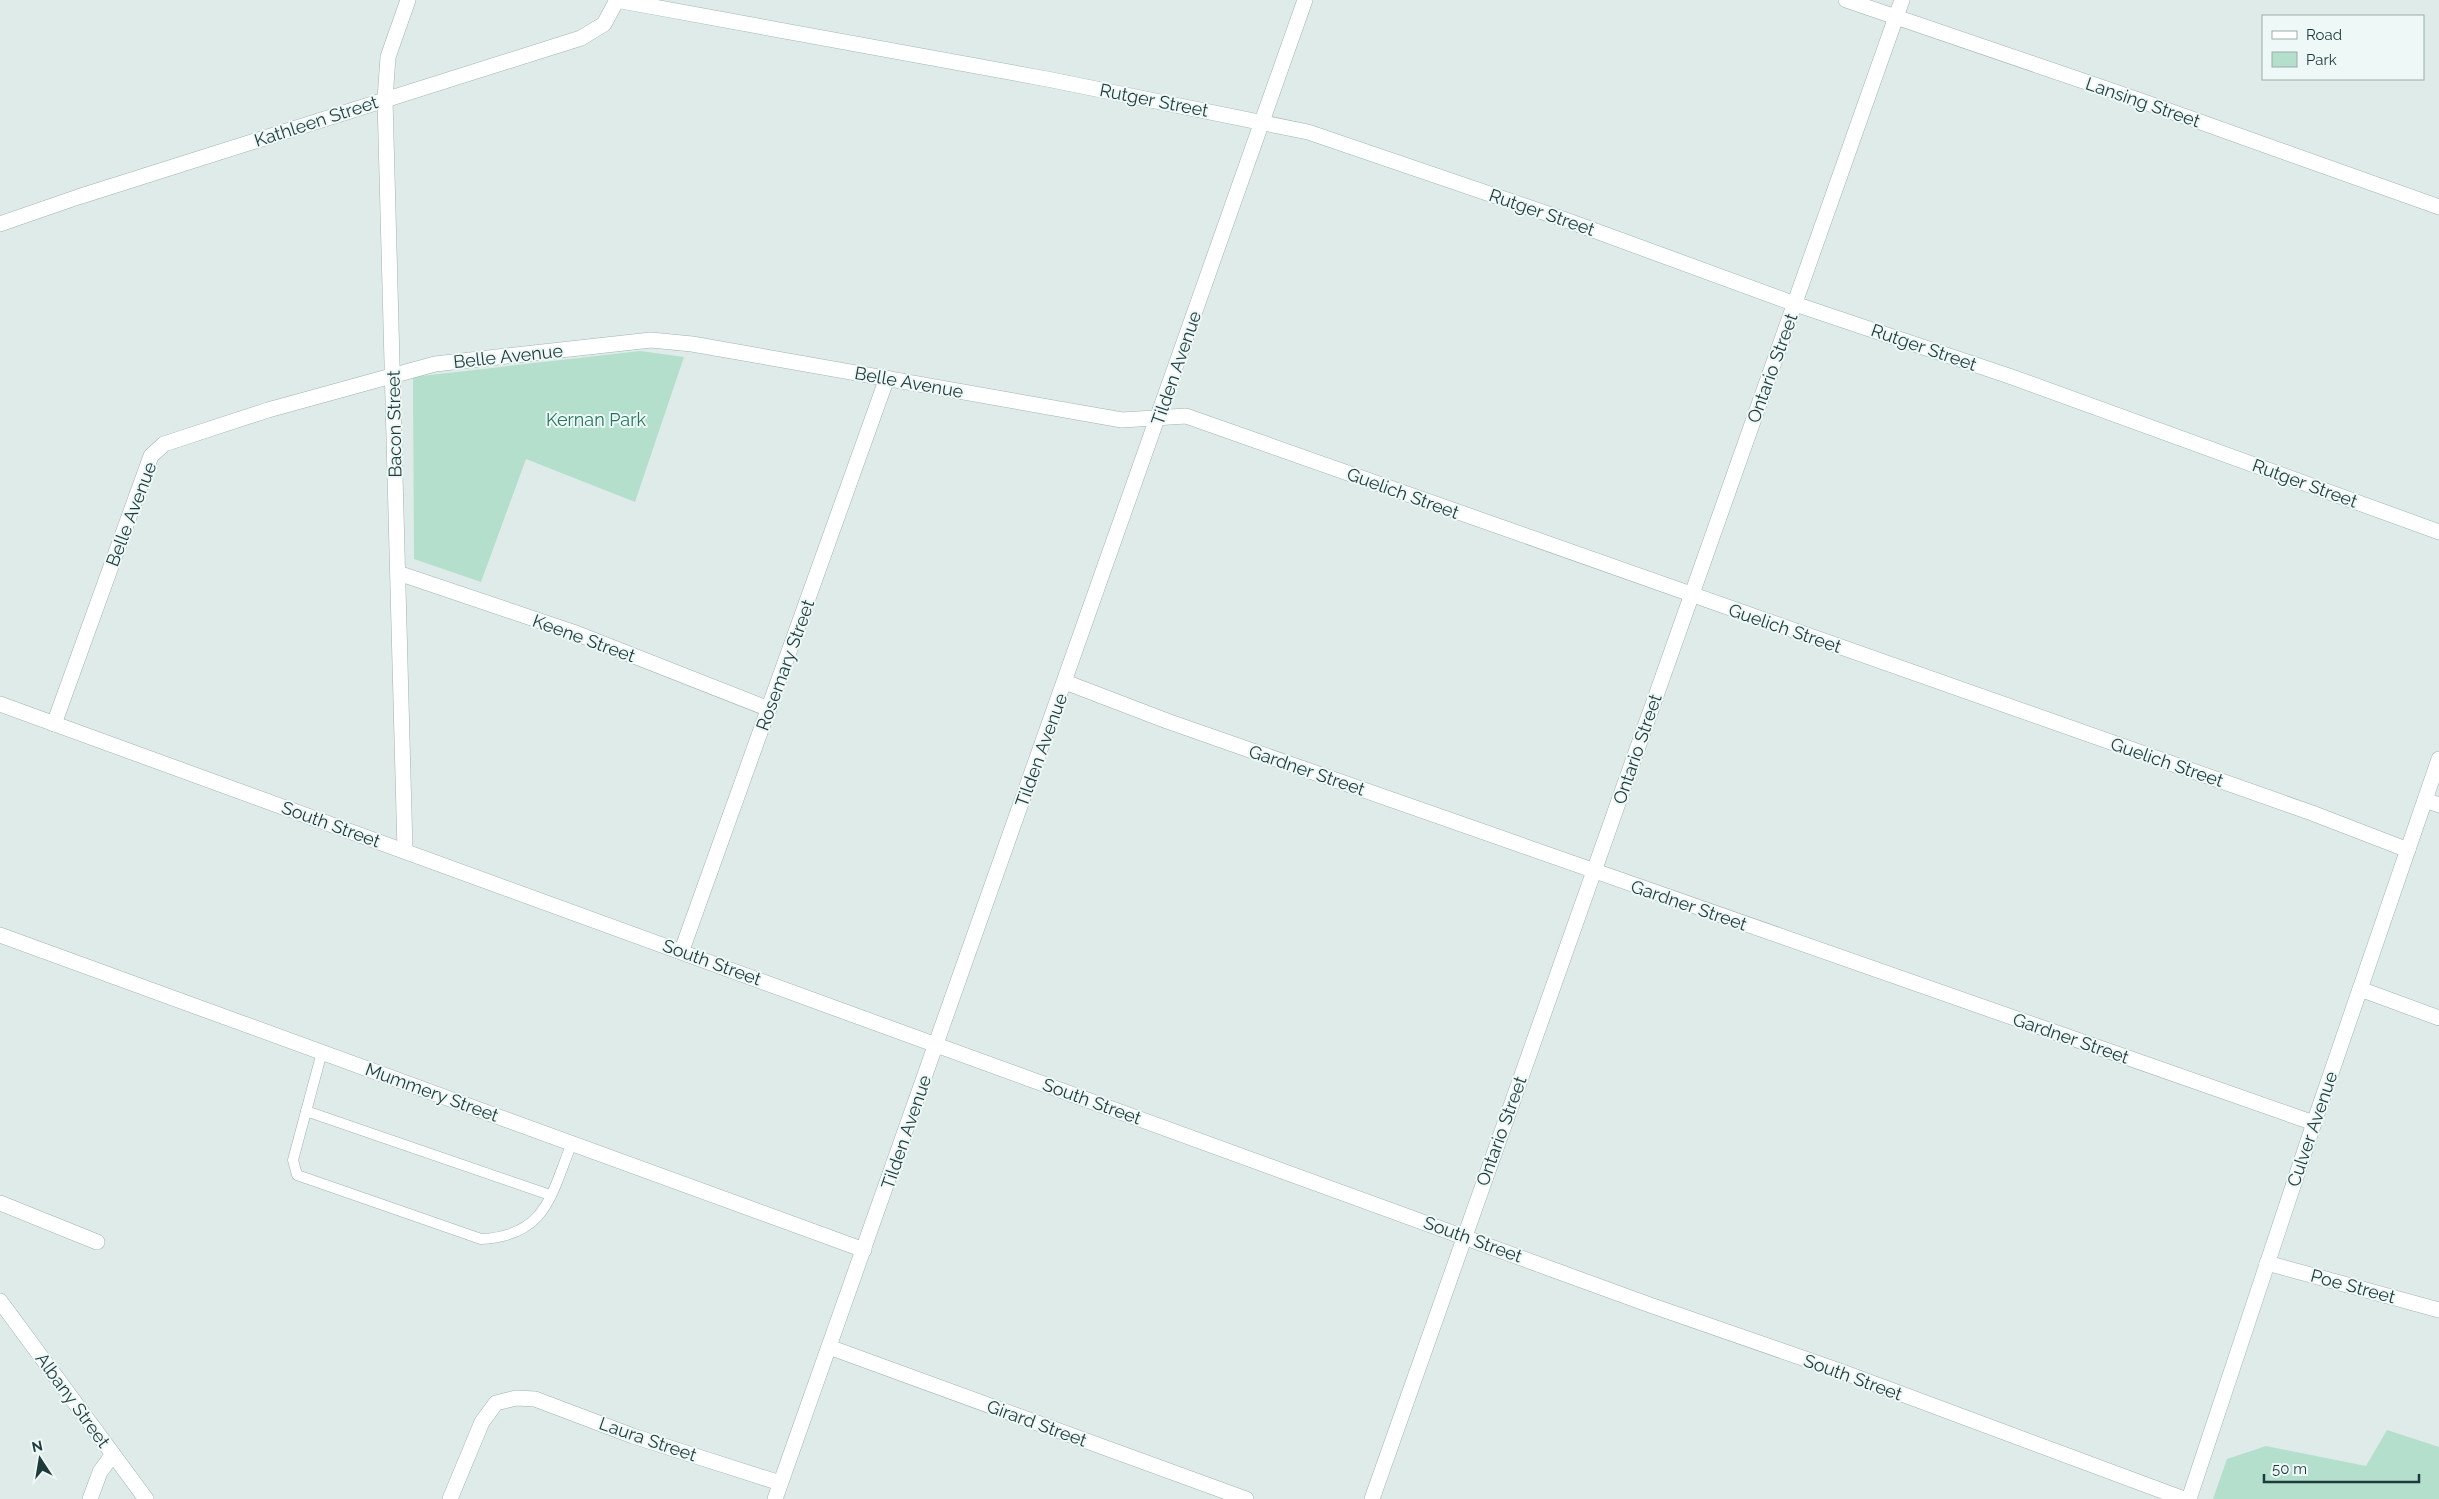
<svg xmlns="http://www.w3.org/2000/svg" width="2439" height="1499" font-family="Raleway,sans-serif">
  <rect width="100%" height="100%" fill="#deebe9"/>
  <!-- green -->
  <g fill="#b4dfcd">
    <path d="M640,351L684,357L635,502L526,459L481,582L414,559L413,377Z"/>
    <path d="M2387,1430L2439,1447V1499H2213L2227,1459L2266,1446L2366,1466Z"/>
  </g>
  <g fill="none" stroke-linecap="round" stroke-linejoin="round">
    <!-- lane casing -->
    <g stroke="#a1b3b2" stroke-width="11">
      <g id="lane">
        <path d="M322,1052L293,1160L297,1175L481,1239C547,1236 551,1194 572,1143"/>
        <path d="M306,1111L550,1195"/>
      </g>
    </g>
    <!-- street casing -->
    <g stroke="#a1b3b2" stroke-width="16">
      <g id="street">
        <path d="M1846,0L2136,99L2439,207"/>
        <path d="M0,224L78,197L581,38L604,24L617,0"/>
        <path d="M398,573L573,632L769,709"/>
        <path d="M1065,682L1167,721L2314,1123"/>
        <path d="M0,704L1650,1305L1840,1371L2184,1499"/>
        <path d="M54,724L151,456L164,444L268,410L435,364L651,340L692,344L1122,420L1186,416L2312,813L2408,850"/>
        <path d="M2425,800L2439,805"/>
        <path d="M405,851L385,99L388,57L408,0"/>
        <path d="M0,935L864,1250"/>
        <path d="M682,950L887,378"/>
        <path d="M2360,989L2439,1018"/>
        <path d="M0,1203L97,1242"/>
        <path d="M2267,1263L2439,1310"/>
        <path d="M829,1347L1246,1499"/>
        <path d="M90,1499L100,1472L113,1454"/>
        <path d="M450,1499L482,1422L496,1403L516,1398L535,1399L633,1436L780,1483"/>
        <path d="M775,1499L1305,0"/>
        <path d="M1372,1499L1902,0"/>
      </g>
    </g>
    <!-- secondary casing -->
    <g stroke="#9cb8b6" stroke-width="16">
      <g id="secondary">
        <path d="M616,0L1047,79L1308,132L1563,219L1795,304L2009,376L2439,532"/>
        <path d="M0,1301L146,1499"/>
        <path d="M2189,1499L2314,1123L2439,759"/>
      </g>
    </g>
    <!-- lane -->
    <use href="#lane" stroke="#fff" stroke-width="10"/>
    <!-- street -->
    <use href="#street" stroke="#fff" stroke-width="15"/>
    <!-- secondary -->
    <use href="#secondary" stroke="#fff" stroke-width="15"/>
  </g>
  <g text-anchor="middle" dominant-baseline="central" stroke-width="4" stroke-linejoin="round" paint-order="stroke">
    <!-- street labels -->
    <g font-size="18" fill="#1e3b3c" stroke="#eef8f6">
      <text transform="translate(1154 100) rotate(11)">Rutger Street</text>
      <text transform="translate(2143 102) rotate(19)">Lansing Street</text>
      <text transform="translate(316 121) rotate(-18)">Kathleen Street</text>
      <text transform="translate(1542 212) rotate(19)">Rutger Street</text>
      <text transform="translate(1924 347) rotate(19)">Rutger Street</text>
      <text transform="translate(508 356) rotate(-6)">Belle Avenue</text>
      <text transform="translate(1176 368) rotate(-71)">Tilden Avenue</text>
      <text transform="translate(1772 368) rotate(-70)">Ontario Street</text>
      <text transform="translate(909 382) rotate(10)">Belle Avenue</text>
      <text transform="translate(394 424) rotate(-91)">Bacon Street</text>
      <text transform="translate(2305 483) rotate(20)">Rutger Street</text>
      <text transform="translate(1403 493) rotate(20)">Guelich Street</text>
      <text transform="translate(131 514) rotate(-69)">Belle Avenue</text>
      <text transform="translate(1785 628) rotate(19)">Guelich Street</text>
      <text transform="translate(584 638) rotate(20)">Keene Street</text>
      <text transform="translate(785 665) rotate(-70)">Rosemary Street</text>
      <text transform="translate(1637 749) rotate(-71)">Ontario Street</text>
      <text transform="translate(1041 750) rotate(-70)">Tilden Avenue</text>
      <text transform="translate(2167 762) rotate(19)">Guelich Street</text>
      <text transform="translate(1307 770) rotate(19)">Gardner Street</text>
      <text transform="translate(331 824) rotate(20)">South Street</text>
      <text transform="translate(1689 905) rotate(19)">Gardner Street</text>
      <text transform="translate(712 962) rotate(20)">South Street</text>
      <text transform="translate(2071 1038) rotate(19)">Gardner Street</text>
      <text transform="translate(432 1092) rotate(20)">Mummery Street</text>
      <text transform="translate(1092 1101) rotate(20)">South Street</text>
      <text transform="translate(2312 1129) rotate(-71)">Culver Avenue</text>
      <text transform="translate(1501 1131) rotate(-70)">Ontario Street</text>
      <text transform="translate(906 1132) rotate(-71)">Tilden Avenue</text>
      <text transform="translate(1473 1239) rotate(20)">South Street</text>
      <text transform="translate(2353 1286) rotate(15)">Poe Street</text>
      <text transform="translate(1853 1377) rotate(20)">South Street</text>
      <text transform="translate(73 1400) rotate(54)">Albany Street</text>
      <text transform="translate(1037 1423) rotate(20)">Girard Street</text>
      <text transform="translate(648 1439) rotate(19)">Laura Street</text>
    </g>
    <!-- park labels -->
    <g font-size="18" fill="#24775e" stroke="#eef8f6">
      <text x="596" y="419">Kernan Park</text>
    </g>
  </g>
  <!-- legend -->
  <rect x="2262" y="15" width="162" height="65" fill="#eef8f6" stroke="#9bacac"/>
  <rect x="2272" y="31" width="25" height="8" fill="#ffffff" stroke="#9bacac"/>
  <text x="2306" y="40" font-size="15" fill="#1e3b3c">Road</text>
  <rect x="2272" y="52" width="25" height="15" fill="#b4dfcd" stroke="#9bacac"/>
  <text x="2306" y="65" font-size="15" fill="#1e3b3c">Park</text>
  <!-- north arrow -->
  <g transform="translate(40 1459) rotate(348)" stroke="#eef8f6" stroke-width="4" paint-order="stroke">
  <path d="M0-4L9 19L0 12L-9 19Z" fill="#1e3b3c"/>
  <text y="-8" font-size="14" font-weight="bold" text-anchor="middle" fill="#1e3b3c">N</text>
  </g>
  <!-- scale -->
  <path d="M2264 1474v8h155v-8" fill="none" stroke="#1e3b3c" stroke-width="2.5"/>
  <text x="2272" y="1474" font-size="15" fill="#1e3b3c" stroke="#eef8f6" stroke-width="4" paint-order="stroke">50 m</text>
</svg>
